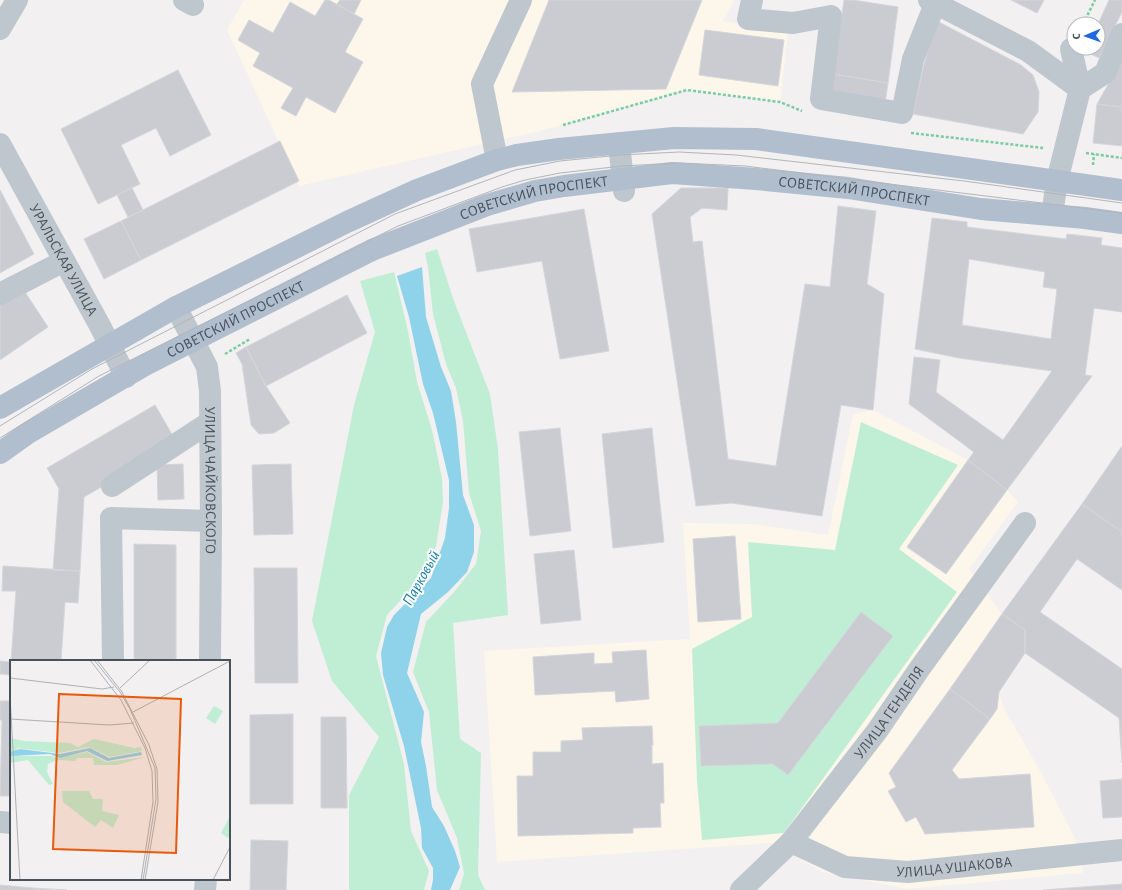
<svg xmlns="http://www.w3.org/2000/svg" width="1122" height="890" viewBox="0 0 1122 890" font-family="'Alegreya Sans',sans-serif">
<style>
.commercial{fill:#fcf7ea}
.green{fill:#c0eed4}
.water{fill:#8ed3ea}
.building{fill:#caccd2;stroke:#d4d6db;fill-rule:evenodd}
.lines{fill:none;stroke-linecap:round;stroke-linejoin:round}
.path{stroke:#78cba6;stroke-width:2.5;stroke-dasharray:3 2;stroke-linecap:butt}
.minor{stroke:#bec6ce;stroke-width:22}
.major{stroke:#b0bece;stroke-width:22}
.tram{stroke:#b2b5ba;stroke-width:1}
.labels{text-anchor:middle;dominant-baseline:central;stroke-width:4;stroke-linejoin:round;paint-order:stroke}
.street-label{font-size:15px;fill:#48525d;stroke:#fff}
.water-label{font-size:16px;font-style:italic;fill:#107ba0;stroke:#fff}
.inset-road{fill:none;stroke:#aeb1b5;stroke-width:1}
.view{fill:#e8590c;fill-opacity:0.15;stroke:#e8590c;stroke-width:2}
.inset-edge{fill:none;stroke:#48525d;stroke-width:2}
</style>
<rect width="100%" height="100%" fill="#f2f0f0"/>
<path class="commercial" d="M 244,0 L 734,0 L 723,21 L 788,32 L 780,102 L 686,90 L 540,131 L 299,186 L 227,30 Z
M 873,410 L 968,460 L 1007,490 L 1018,502 L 969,569 L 1002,614 L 1025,630 L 1025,653 L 999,693 L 1003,707 L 1039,769 L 1079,846 L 1083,873 L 907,889 L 823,872 L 770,843 L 497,862 L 484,651 L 690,639 L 683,523 L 753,524 L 828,535 L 853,414 Z"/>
<path class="green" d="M 437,249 L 454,301 L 490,394 L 498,449 L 508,615 L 453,623 L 460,739 L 481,753 L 478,875 L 485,890 L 459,890 L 464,874 L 457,838 L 437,790 L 429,712 L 413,672 L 426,622 L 454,592 L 476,564 L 481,531 L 469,493 L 463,421 L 456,388 L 446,364 L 433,314 L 428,267 L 425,253 Z
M 394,272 L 408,331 L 417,382 L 432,430 L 442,478 L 443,502 L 436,546 L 425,574 L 387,615 L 376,656 L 404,764 L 411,831 L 429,871 L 424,890 L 349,890 L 349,795 L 379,737 L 332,681 L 312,621 L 354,405 L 375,332 L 360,281 Z
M 861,422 L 958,465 L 899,549 L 957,592 L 784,833 L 702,840 L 697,781 L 692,649 L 752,617 L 748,542 L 835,550 Z"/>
<path class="water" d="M 422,267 L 426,317 L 441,367 L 451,391 L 456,422 L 463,495 L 474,525 L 474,552 L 467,572 L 448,592 L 421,614 L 407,673 L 424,712 L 421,742 L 426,766 L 432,807 L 444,826 L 455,851 L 460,867 L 450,890 L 431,890 L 433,880 L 433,868 L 422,848 L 421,828 L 404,746 L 383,675 L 381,653 L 387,627 L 394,615 L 431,578 L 445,538 L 449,508 L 449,480 L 433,413 L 423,384 L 409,317 L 397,276 Z"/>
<path class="building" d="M 325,0 L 329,0 L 363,19 L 345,52 L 363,62 L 335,113 L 306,97 L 296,116 L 281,108 L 293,88 L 253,66 L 260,53 L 238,40 L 249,20 L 273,33 L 290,2 L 315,16 Z
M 340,0 L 361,0 L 354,14 L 337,4 Z
M 549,0 L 702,0 L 666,89 L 512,92 Z
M 844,0 L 853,0 L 898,7 L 888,83 L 833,74 Z
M 1011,0 L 1044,0 L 1037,13 Z
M 1109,0 L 1122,0 L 1122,12 L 1099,58 L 1085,51 L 1086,48 L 1098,48 L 1098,24 Z
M 937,21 L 1021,65 L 1033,75 L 1039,92 L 1038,112 L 1023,134 L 913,114 L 924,64 Z
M 705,30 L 784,40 L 778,86 L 699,75 Z
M 1122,59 L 1122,107 L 1097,104 L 1121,62 Z
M 178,70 L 211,135 L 170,156 L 156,128 L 121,145 L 140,184 L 98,204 L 61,129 Z
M 833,74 L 888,83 L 885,104 L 831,95 Z
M 1097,104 L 1122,107 L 1122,146 L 1093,143 Z
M 280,141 L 299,181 L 141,260 L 121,221 Z
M 132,188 L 143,210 L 128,217 L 117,195 Z
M 681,188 L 728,188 L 727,210 L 702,208 L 690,217 L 693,242 L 702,241 L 728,459 L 776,466 L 805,284 L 830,287 L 838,206 L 876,211 L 867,284 L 884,294 L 873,410 L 841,405 L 822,516 L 731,503 L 696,506 L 652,214 Z
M 0,190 L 34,254 L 0,273 Z
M 584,209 L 609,351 L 560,359 L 542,261 L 477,272 L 469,229 Z
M 932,218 L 967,222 L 967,227 L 1066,239 L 1067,234 L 1102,238 L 1101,245 L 1122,248 L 1122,312 L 1094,308 L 1085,375 L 1092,376 L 1007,490 L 968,460 L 974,452 L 909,404 L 914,357 L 940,360 L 936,392 L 1003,440 L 1052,371 L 959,358 L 915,349 ZM 969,259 L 1045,272 L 1043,287 L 1057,289 L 1051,339 L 962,325 Z
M 121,221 L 141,260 L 104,279 L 84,239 Z
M 23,289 L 48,327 L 0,360 L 0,304 Z
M 347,295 L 367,333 L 266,386 L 246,347 Z
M 246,347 L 266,386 L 290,423 L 274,433 L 259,434 L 251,425 L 242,364 L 236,353 Z
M 155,405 L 177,443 L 84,497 L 80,571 L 53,570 L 59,489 L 47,468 Z
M 560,428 L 571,531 L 530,536 L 519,432 Z
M 652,428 L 664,542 L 613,548 L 602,434 Z
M 1122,446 L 1122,532 L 1082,504 Z
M 968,460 L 1007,490 L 946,574 L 907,547 Z
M 183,464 L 184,499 L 158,500 L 157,465 Z
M 291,464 L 293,534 L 254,535 L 252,465 Z
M 1082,504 L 1122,532 L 1122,590 L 1077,559 L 1040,612 L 1122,669 L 1122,763 L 1119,718 L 1025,653 L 1025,630 L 1002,614 Z
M 735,536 L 741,619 L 698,622 L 693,539 Z
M 134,544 L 176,545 L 176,661 L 134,661 Z
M 574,550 L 581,620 L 541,624 L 534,554 Z
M 3,566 L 80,571 L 78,603 L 65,602 L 61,661 L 11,661 L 11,675 L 0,674 L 0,661 L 11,662 L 16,591 L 2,591 Z
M 254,568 L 297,568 L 298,683 L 255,683 Z
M 861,612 L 893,636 L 788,775 L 773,764 L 701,766 L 699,726 L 778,723 Z
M 1002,614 L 1025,630 L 1025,653 L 999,692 L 997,709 L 990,719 L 950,689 Z
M 646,650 L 649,699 L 616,702 L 615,691 L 535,695 L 533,657 L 594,653 L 594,664 L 613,663 L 612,652 Z
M 950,689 L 990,719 L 952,770 L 959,779 L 1030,774 L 1034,827 L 925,834 L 916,817 L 906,822 L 888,791 L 896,787 L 889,773 Z
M 0,701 L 11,701 L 11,796 L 0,796 L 2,720 L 0,720 Z
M 293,714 L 293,804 L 250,804 L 250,715 Z
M 321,717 L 346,717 L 347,808 L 321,808 Z
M 652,726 L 653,745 L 652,745 L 652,764 L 663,763 L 664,803 L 660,803 L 661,827 L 633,828 L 633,833 L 518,836 L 517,776 L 533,776 L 533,752 L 561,752 L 561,741 L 583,740 L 582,728 Z
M 1122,779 L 1122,817 L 1103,818 L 1100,781 Z
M 251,840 L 288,841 L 286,890 L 250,890 Z
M 1122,884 L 1122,890 L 1043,890 Z
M 0,885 L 33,888 L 67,890 L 0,890 Z"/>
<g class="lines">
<path class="path" d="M 1083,24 L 1095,0
M 563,125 L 687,90 L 780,102 L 802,111
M 911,133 L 1043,148
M 1086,153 L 1122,158
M 1093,165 L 1094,154
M 225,354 L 250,339"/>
<g class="minor">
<path d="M 184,0 L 193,5"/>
<path d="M 752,0 L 748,19 L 793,23 L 831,16 L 821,99 L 902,113 L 913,59 L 935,4"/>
<path d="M 929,0 L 1028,51 L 1080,89 L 1105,73 L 1122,34"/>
<path d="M 0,29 L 17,0"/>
<path d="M 619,143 L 624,191"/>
<path id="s1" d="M 0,144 L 99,324 L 126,377"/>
<path d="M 497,160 L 482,84 L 521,0"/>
<path d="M 1052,215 L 1057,181 L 1080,89 L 1071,49"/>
<path d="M 0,294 L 64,261"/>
<path id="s2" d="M 176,307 L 207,367 L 210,391 L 211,521 L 210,661"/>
<path d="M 112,486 L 210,422"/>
<path d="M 113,661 L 111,518 L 211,521"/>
<path d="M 0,822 L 11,823"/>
<path id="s3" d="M 791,842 L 845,867 L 908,872 L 1122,850"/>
<path d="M 205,890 L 206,879"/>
<path id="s4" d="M 741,890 L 791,842 L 877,731 L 920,668 L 1025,523"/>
</g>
<g class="major">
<path d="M 0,408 L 176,307 L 347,222 L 417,190 L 497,160 L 517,155 L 559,149 L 674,138 L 756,139 L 1122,190"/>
<path id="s5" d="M 0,453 L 28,433 L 145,365 L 372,250 L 487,205 L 535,191 L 564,186 L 672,173 L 756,179 L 848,188 L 981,209 L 1085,218 L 1122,223"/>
</g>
<path class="tram" d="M 0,426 L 92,369 L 395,214 L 515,170 L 560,161 L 620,155 L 679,152 L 736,155 L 964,181 L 1122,203
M 0,438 L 99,376 L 398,226 L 502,187 L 525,180 L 560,173 L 622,166 L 680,163 L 745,166 L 1122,213"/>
</g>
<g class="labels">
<g class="street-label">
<text stroke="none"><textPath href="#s5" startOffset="919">СОВЕТСКИЙ ПРОСПЕКТ</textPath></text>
<text stroke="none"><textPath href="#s5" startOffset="595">СОВЕТСКИЙ ПРОСПЕКТ</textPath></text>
<text stroke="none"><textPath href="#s1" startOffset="132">УРАЛЬСКАЯ УЛИЦА</textPath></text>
<text stroke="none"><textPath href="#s5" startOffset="271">СОВЕТСКИЙ ПРОСПЕКТ</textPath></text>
<text stroke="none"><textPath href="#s2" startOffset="181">УЛИЦА ЧАЙКОВСКОГО</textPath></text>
<text stroke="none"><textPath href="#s4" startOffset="232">УЛИЦА ГЕНДЕЛЯ</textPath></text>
<text stroke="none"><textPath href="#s3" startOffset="169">УЛИЦА УШАКОВА</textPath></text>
</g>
<g class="water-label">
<text transform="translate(421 578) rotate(-61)">Парковый</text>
</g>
</g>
<g transform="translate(10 660)">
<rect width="220" height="220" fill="#f2f0f0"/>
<path d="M 204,46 L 213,51 L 205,64 L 196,58 ZM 0,78 L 14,81 L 60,83 L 68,87 L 84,79 L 124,88 L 131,87 L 132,91 L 100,97 L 79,87 L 49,93 L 7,88 L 8,96 L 41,96 L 49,98 L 77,92 L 96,102 L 135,97 L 107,105 L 84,105 L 83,98 L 67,98 L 65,101 L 48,100 L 38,104 L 37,112 L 43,124 L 39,125 L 18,100 L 0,103 ZM 52,131 L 79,131 L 83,139 L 93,139 L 92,151 L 109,155 L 103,168 L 91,160 L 85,167 L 53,142 ZM 220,156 L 220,174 L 218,178 L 211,173 Z" fill="#c0eed4"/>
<path d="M 80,88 L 99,98 L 131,92 L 132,95 L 97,101 L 77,91 L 50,98 L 40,94 L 0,96 L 0,92 L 10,89 L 50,94 Z" fill="#8ed3ea"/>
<path class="inset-road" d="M 80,0 L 111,40 L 135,88 L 142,111 L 143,142 L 131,220M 84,0 L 110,32 L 120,49 L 145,108 L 146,139 L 133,220M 87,0 L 112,32 L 139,85 L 147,109 L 148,142 L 135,220M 0,18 L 92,29 L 104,27M 110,28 L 140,0M 0,35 L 10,220M 121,53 L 220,1M 0,59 L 99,65 L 124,63M 203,220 L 220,187"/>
<path class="view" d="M 49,34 L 171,39 L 166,193 L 43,189 Z"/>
<rect width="220" height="220" class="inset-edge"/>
</g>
<g transform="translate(1086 36) rotate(268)"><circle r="19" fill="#ffffff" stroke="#b6babe"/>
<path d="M0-3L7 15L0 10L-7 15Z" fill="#1e69de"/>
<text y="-6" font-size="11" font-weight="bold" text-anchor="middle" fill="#48525d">С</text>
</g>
</svg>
